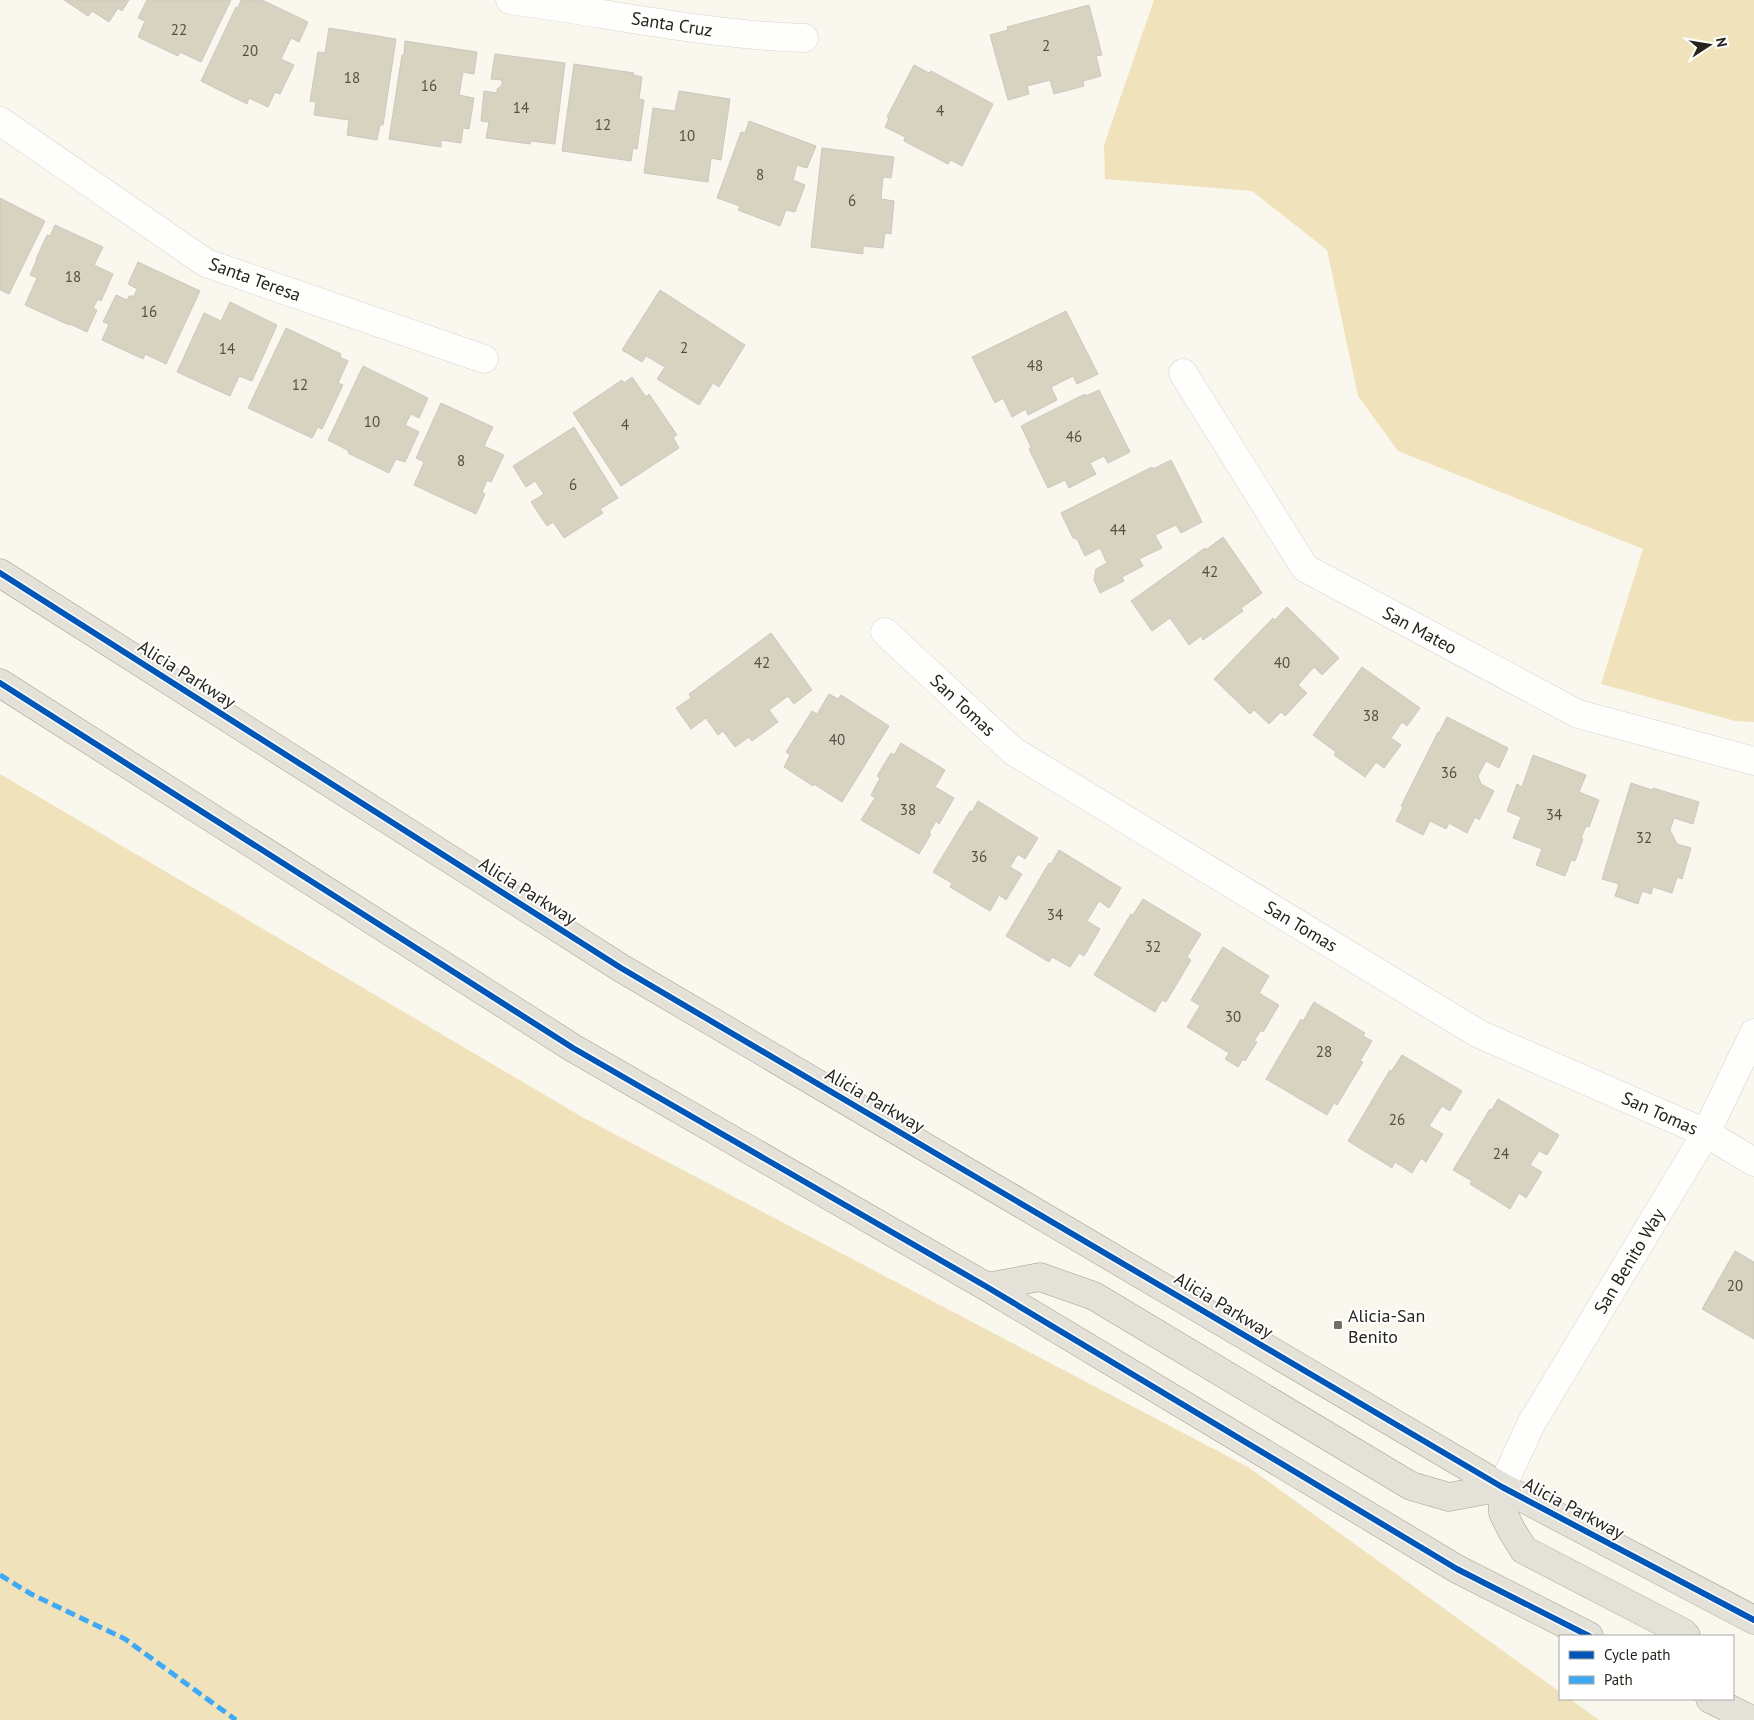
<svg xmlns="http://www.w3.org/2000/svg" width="1754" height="1720" viewBox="0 0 1754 1720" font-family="'PT Sans',sans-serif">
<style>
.green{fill:#f0e3bc}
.building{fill:#d8d2c0;stroke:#cbc8c1}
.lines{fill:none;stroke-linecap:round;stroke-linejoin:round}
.minor-casing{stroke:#d6d3cb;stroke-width:29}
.major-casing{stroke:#a59f8c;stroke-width:29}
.minor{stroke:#fefefd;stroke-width:28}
.major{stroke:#e4e2d8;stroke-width:28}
.quiet{stroke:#3fa9f5;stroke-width:5;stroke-dasharray:10 5;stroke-linecap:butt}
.cycleway-casing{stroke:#fff;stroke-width:9}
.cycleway{stroke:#0057b8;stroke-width:6}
.poi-dot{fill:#706e65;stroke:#fff;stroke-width:2}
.labels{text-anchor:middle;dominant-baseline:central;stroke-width:4;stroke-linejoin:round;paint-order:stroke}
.number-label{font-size:15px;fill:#525044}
.street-label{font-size:18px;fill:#26241b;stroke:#fff}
.poi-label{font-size:18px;fill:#26241b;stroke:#fff;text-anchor:start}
</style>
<rect width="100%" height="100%" fill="#faf7ef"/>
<path class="green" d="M 1154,0 L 1754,0 L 1754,722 L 1735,721 L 1601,684 L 1643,549 L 1398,451 L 1358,396 L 1327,250 L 1252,191 L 1105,179 L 1104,145 Z
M 0,774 L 584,1118 L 1248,1467 L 1560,1692 L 1560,1699 L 1570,1699 L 1599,1720 L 0,1720 Z"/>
<path class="building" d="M 64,0 L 129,0 L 122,11 L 118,8 L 109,22 L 92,11 L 88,16 Z
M 147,0 L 231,0 L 201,62 L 180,52 L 178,56 L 138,37 L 145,21 L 138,18 Z
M 241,0 L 262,0 L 308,22 L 299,42 L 291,38 L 281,59 L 294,65 L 280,94 L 275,92 L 268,107 L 249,98 L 247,104 L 201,81 L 236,7 L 238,8 Z
M 1089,5 L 1102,55 L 1096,56 L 1101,76 L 1083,81 L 1084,86 L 1054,94 L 1050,80 L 1027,86 L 1029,94 L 1008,100 L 990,35 L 1008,30 L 1007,27 Z
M 329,28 L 396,39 L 383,125 L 380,125 L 377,140 L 347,135 L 349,120 L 314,115 L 316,102 L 310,101 L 318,52 L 325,53 Z
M 405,41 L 477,52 L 474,74 L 463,72 L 459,95 L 474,98 L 469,129 L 463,128 L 461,143 L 441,140 L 441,147 L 389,139 L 402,55 L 404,55 Z
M 495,54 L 565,63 L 555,144 L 531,141 L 530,144 L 486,138 L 489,122 L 481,121 L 484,91 L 497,93 L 497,89 L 502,85 L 502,80 L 491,79 Z
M 574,64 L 634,73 L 633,75 L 642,77 L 639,99 L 644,100 L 637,149 L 633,148 L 631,161 L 562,151 Z
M 914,65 L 929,73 L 931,71 L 993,104 L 962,166 L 951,160 L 948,164 L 904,141 L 905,137 L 885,127 L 889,118 L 887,117 Z
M 679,91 L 730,99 L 721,160 L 711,158 L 708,182 L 644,173 L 653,108 L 675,111 Z
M 749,121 L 816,146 L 807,168 L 797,165 L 793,180 L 805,185 L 795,212 L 786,210 L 780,226 L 738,210 L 740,206 L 717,198 L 741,132 L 745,133 Z
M 822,148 L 894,157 L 891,178 L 883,177 L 881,199 L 894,201 L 891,234 L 885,233 L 883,248 L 863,246 L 863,254 L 811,247 Z
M 0,198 L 45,221 L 9,294 L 0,290 Z
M 55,225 L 103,247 L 94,265 L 113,274 L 101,301 L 98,299 L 93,308 L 97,310 L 87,332 L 70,324 L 69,325 L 25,305 L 37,278 L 30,275 L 37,259 L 36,259 L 47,235 L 50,236 Z
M 138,262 L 200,291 L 166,364 L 145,354 L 143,359 L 102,340 L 109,324 L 103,322 L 116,295 L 127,300 L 129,296 L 134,296 L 137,289 L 128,284 Z
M 660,290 L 745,345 L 719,387 L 713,383 L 699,405 L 657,379 L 665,367 L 646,356 L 642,362 L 622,350 Z
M 230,302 L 277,325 L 252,381 L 239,376 L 230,396 L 177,372 L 204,313 L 221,321 Z
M 1066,311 L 1098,374 L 1077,384 L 1073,376 L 1051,387 L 1057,400 L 1028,415 L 1026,409 L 1012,417 L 1003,398 L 995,403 L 972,357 Z
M 286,328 L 341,354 L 340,357 L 348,361 L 338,383 L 343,385 L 322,429 L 318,427 L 312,438 L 248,408 Z
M 363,366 L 428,398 L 419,418 L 411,414 L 405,425 L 419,432 L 405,462 L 396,459 L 389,473 L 348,453 L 349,451 L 328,440 Z
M 632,377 L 646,397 L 649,394 L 677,435 L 673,437 L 679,448 L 621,486 L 573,413 L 622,380 L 624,383 Z
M 1099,390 L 1130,452 L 1108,463 L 1104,456 L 1090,463 L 1096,474 L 1069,488 L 1065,480 L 1048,488 L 1029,449 L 1031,447 L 1021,426 L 1085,394 L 1086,396 Z
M 441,403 L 493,427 L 484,446 L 504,455 L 491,482 L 487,480 L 482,492 L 485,494 L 476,514 L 414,485 L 424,462 L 416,458 Z
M 574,427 L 618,498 L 600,509 L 603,513 L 564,538 L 553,522 L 547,526 L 531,502 L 544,494 L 535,481 L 526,487 L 513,466 Z
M 1171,460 L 1202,522 L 1181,533 L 1176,525 L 1155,535 L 1162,548 L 1139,559 L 1143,566 L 1122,577 L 1124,581 L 1100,593 L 1094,580 L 1096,569 L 1107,563 L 1100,548 L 1085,556 L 1077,539 L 1073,538 L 1061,513 L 1152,467 L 1153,469 Z
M 1223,537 L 1262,593 L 1241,608 L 1243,611 L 1203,640 L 1201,636 L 1189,645 L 1170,618 L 1152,631 L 1131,601 L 1205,548 L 1206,550 Z
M 1287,607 L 1339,658 L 1322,675 L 1314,667 L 1298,685 L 1307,693 L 1285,716 L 1281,712 L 1269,724 L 1254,710 L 1250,714 L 1214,679 L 1273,618 L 1275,620 Z
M 771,633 L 812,690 L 794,704 L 788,696 L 769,710 L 778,722 L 752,741 L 749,737 L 735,747 L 723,731 L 718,735 L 706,718 L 691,729 L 676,708 L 691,698 L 689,694 Z
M 1362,667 L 1420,708 L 1407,726 L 1402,722 L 1391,738 L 1401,745 L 1384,768 L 1376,762 L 1365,777 L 1334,755 L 1336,752 L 1313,735 Z
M 829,694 L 838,699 L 841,695 L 889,726 L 842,802 L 814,784 L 813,786 L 784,767 L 790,755 L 786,752 L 812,711 L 817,714 Z
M 1447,717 L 1508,748 L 1499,768 L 1486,761 L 1478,776 L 1481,784 L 1494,791 L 1479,820 L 1475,817 L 1467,833 L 1449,823 L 1446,829 L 1430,821 L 1423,835 L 1396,821 L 1403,807 L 1401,806 L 1438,732 L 1439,733 Z
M 901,743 L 945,770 L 935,787 L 954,798 L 939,824 L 936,821 L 929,833 L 931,834 L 919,854 L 861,820 L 875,798 L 871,795 L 880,778 L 877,776 L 891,753 L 894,755 Z
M 1533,755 L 1586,775 L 1579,792 L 1599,800 L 1589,827 L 1586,826 L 1581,838 L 1583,839 L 1575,861 L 1571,860 L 1565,876 L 1536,865 L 1542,849 L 1513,838 L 1521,817 L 1507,811 L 1517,784 L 1522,787 Z
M 1631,783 L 1652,790 L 1653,788 L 1699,802 L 1693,824 L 1674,818 L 1670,830 L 1677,844 L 1691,848 L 1682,879 L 1677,877 L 1672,893 L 1653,887 L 1651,894 L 1642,891 L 1638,904 L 1615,896 L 1619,884 L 1602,879 Z
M 978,801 L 1038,838 L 1025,859 L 1018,854 L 1010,867 L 1022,874 L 1006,900 L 999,895 L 990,911 L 950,887 L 952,883 L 933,872 L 970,811 L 972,812 Z
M 1059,850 L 1121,888 L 1109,908 L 1099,901 L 1087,921 L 1100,929 L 1084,956 L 1079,953 L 1070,967 L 1052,957 L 1049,962 L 1006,936 L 1049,863 L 1051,864 Z
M 1143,899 L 1201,934 L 1187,957 L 1191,960 L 1166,1002 L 1162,1000 L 1155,1012 L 1094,975 L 1131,914 L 1133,915 Z
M 1223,947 L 1269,976 L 1259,993 L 1279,1005 L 1263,1032 L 1261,1030 L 1254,1041 L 1257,1042 L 1245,1061 L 1243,1059 L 1238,1067 L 1225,1059 L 1229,1053 L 1187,1027 L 1200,1006 L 1191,1000 Z
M 1314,1002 L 1365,1033 L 1363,1036 L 1372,1041 L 1360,1061 L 1363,1062 L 1337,1105 L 1334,1103 L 1327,1115 L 1266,1079 L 1301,1019 L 1303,1021 Z
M 1402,1055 L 1462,1091 L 1450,1111 L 1442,1106 L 1429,1126 L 1443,1134 L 1426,1162 L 1421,1158 L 1412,1173 L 1395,1162 L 1392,1168 L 1348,1141 L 1390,1070 L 1391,1072 Z
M 1498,1099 L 1559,1135 L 1547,1155 L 1539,1151 L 1530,1165 L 1542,1172 L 1526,1198 L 1519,1193 L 1510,1209 L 1470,1184 L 1472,1181 L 1453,1170 L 1490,1109 L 1491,1111 Z
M 1735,1251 L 1754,1262 L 1754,1339 L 1702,1309 Z"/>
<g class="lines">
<g class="minor-casing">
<path id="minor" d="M 510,0 C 608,13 705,35 804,38
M 0,121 L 206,263 L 484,359
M 1183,373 L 1305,568 L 1578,714 L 1754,761
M 885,632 L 1013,751 L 1479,1034 L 1706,1133 L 1754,1162
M 1502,1487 L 1531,1424 L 1706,1133 L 1754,1033"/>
</g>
<g class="major-casing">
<path id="major" d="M 0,573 L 621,968 L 1502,1487 L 1754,1620
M 0,683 L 573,1048 L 987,1287 L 1457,1569 L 1589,1636
M 987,1287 L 1040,1277 L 1094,1296 L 1411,1486 L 1449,1497 L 1502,1487 L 1503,1513 L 1512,1531 L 1524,1550 L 1684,1633 L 1686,1636
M 1710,1699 L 1752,1720"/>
</g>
<use href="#minor" class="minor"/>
<use href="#major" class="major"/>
<path class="quiet" d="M 0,1575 L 31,1594 L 125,1639 L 236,1720"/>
<g class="cycleway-casing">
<path id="cycleway" d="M 0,573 L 621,968 L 1502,1487 L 1754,1620
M 0,683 L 573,1048 L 987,1287 L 1457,1569 L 1589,1636"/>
</g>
<use href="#cycleway" class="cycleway"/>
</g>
<rect class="poi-dot" x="1333" y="1320" width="10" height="10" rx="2.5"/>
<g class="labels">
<g class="number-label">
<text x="179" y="29">22</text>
<text x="1046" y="45">2</text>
<text x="250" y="50">20</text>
<text x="352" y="77">18</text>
<text x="429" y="85">16</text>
<text x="521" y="107">14</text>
<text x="940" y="110">4</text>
<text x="603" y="124">12</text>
<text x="687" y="135">10</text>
<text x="760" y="174">8</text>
<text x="852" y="200">6</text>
<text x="73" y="276">18</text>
<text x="149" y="311">16</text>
<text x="684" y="347">2</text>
<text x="227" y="348">14</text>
<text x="1035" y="365">48</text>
<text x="300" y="384">12</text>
<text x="372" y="421">10</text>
<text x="625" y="424">4</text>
<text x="1074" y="436">46</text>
<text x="461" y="460">8</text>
<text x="573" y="484">6</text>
<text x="1118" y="529">44</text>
<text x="1210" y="571">42</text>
<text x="762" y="662">42</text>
<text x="1282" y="662">40</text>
<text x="1371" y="715">38</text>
<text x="837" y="739">40</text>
<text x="1449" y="772">36</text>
<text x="908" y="809">38</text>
<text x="1554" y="814">34</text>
<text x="1644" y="837">32</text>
<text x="979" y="856">36</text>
<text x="1055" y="914">34</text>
<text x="1153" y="946">32</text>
<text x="1233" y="1016">30</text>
<text x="1324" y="1051">28</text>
<text x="1397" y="1119">26</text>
<text x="1501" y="1153">24</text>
<text x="1735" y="1285">20</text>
</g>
<g class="street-label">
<text transform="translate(672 24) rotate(9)">Santa Cruz</text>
<text transform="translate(255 279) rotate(20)">Santa Teresa</text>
<text transform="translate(1420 630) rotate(28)">San Mateo</text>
<text transform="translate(187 674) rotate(32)">Alicia Parkway</text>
<text transform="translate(963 705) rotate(43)">San Tomas</text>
<text transform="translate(528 891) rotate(32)">Alicia Parkway</text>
<text transform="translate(1301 926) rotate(31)">San Tomas</text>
<text transform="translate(875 1100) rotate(30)">Alicia Parkway</text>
<text transform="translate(1660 1113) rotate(24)">San Tomas</text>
<text transform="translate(1629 1261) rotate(-59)">San Benito Way</text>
<text transform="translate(1224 1305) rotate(31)">Alicia Parkway</text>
<text transform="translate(1574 1508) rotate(28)">Alicia Parkway</text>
</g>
<g class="poi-label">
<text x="1348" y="1315">Alicia-San<tspan x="1348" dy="21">Benito</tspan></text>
</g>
</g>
<rect x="1559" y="1635" width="175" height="65" fill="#ffffff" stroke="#a8a7a4"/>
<rect x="1569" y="1651" width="25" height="8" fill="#0057b8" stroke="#a8a7a4"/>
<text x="1604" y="1660" font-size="15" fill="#26241b">Cycle path</text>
<rect x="1569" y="1676" width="25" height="8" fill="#3fa9f5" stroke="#a8a7a4"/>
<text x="1604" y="1685" font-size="15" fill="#26241b">Path</text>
<g transform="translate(1709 45) rotate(78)" stroke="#ffffff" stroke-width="4" paint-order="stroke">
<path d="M0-4L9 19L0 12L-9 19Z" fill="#26241b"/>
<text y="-8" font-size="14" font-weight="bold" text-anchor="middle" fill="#26241b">N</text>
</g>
</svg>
